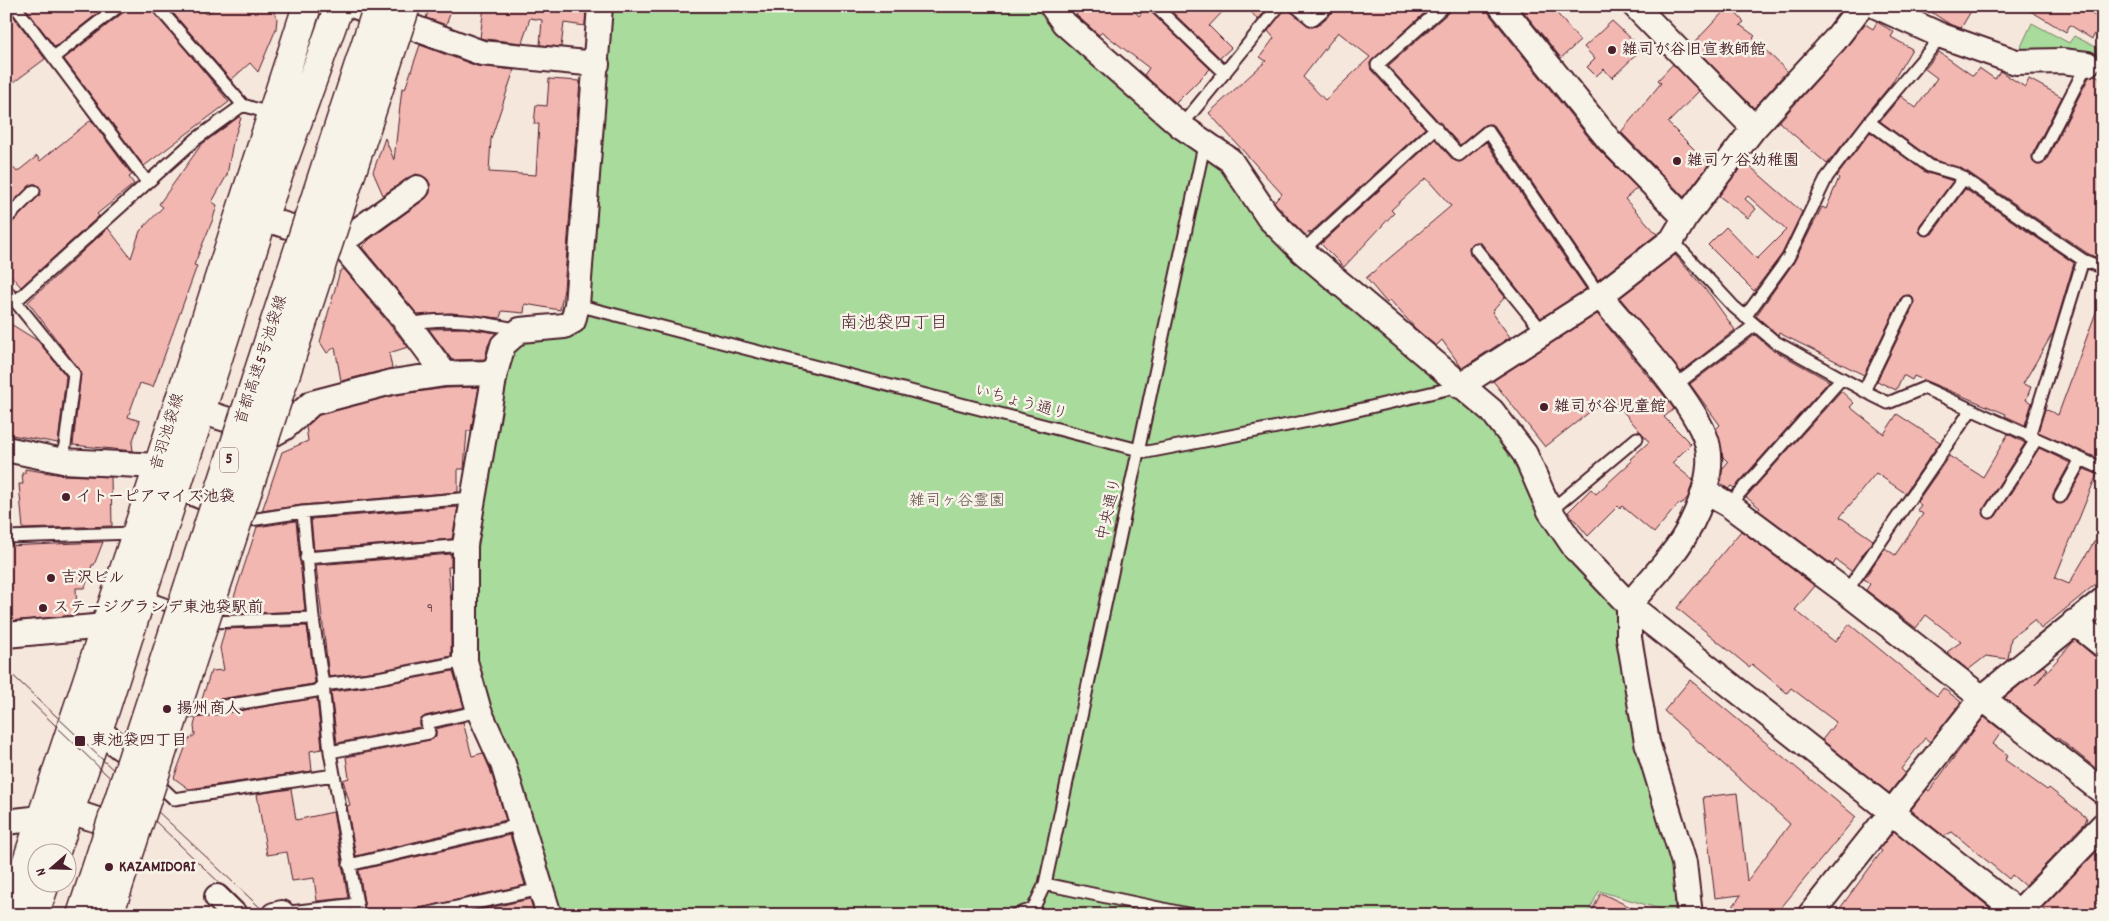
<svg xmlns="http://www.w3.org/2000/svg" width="2109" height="921" viewBox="0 0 2109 921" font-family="Dekko,'Klee One',sans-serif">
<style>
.green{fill:#a9db9d;stroke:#7a7d64}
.building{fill:#f2b7b1;stroke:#4a1f2b;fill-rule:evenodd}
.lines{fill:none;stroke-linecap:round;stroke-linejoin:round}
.lane-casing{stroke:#4a1f2b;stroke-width:15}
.street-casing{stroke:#4a1f2b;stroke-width:28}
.secondary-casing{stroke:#4a1f2b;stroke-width:31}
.lane{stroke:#f7f3e8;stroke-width:11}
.street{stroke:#f7f3e8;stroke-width:24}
.secondary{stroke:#f7f3e8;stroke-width:28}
.tram{stroke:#4a1f2b;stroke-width:1}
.highway-bridge-casing{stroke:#4a1f2b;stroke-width:31;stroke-linecap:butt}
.highway-bridge{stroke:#f7f3e8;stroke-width:28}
.poi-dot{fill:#4a1f2b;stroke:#f7f3e8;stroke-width:2}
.labels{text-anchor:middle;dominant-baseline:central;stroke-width:5;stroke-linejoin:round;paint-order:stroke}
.number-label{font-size:14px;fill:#74454c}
.shield{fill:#f7f3e8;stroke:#7e5f64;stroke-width:1}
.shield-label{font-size:15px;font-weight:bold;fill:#4a1f2b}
.poi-label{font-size:16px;font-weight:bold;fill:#4a1f2b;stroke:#f7f3e8;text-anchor:start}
.street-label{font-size:16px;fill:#4a1f2b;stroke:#f7f3e8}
.park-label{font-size:16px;fill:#624e48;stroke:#f7f3e8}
.neighbourhood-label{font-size:18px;fill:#4a1f2b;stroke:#f7f3e8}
</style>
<rect width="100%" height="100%" fill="#f6e7dd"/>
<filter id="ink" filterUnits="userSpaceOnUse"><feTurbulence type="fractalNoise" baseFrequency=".02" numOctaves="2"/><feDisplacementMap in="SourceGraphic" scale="10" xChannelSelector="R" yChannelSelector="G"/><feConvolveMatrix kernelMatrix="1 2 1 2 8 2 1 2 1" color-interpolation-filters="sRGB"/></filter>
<g filter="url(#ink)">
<path class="green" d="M 607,6 L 1053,6 L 1492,411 L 1626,607 L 1677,866 L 1674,913 L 1599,891 L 1587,915 L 558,915 L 471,659 L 474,584 L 481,501 L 507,353 L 515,343 L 564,335 Z
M 2032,23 L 2069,43 L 2074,36 L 2100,49 L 2103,44 L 2103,63 L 2019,51 Z"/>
<path class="building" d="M 6,6 L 45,59 L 6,88 Z
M 30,6 L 107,6 L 55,47 L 26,9 Z
M 126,6 L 150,6 L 229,102 L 144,166 L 64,59 L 124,12 Z
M 167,6 L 202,6 L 206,14 L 219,6 L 271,6 L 277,18 L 276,29 L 258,72 L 250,63 L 231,80 Z
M 430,6 L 453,6 L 446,25 L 426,18 Z
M 484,6 L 586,6 L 585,26 L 564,23 L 561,47 L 540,45 L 542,20 L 530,18 L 522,43 L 485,39 L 480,38 Z
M 1084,6 L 1130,6 L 1139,16 L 1148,6 L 1150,11 L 1210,69 L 1176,103 L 1144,75 L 1149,68 L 1102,32 L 1099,35 L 1076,15 Z
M 1166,6 L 1228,6 L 1209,26 L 1231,48 L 1220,58 Z
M 1246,6 L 1269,6 L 1258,20 Z
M 1286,6 L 1311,27 L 1317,26 L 1333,12 L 1335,6 L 1432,6 L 1370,63 L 1371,70 L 1425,128 L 1310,233 L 1309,232 L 1305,235 L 1274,202 L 1282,194 L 1209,113 L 1266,61 L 1260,57 L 1274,38 L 1268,31 ZM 1338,32 L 1370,57 L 1325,100 L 1303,77 Z
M 1451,6 L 1488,6 L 1490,15 L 1598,149 L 1637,188 L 1625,199 L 1657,234 L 1598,280 L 1494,126 L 1491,124 L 1484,125 L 1460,145 L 1388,66 L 1449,12 Z
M 1519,6 L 1551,6 L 1580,41 L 1561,58 Z
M 1729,6 L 1744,22 L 1740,25 L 1755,36 L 1753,38 L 1787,71 L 1754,108 L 1692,45 Z
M 1922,6 L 1974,6 L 1961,28 L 1951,25 Z
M 2022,6 L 2081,6 L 2102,21 L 2092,39 L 2070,25 L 2066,32 Z
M 1612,21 L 1636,43 L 1633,45 L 1639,52 L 1612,78 L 1604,69 L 1596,76 L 1587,67 L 1595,59 L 1584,47 Z
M 1877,22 L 1894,32 L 1891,37 L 1912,49 L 1891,84 L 1827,164 L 1779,122 L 1845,49 L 1865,24 L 1873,29 Z
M 420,45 L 477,66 L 514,70 L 491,139 L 489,172 L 536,175 L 539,124 L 534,124 L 536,105 L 547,106 L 549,79 L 580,81 L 564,289 L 560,310 L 525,304 L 524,313 L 502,311 L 500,318 L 451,313 L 418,315 L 362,247 L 370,239 L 425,199 L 430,193 L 428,180 L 423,176 L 416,174 L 383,195 L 373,172 L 385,138 L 394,160 L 402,88 L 405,89 Z
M 1939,52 L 1973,76 L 1979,68 L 1995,79 L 2000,71 L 2025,87 L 2029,79 L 2062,97 L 2032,155 L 2033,162 L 2039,165 L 2046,161 L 2089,77 L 2095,75 L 2103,79 L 2103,244 L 2095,257 L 2087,253 L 1968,172 L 1932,159 L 1880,121 L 1901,96 L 1916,108 L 1937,78 L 1925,69 Z
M 1673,64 L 1699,91 L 1668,123 L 1709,164 L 1684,197 L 1621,132 L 1661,83 L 1658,80 Z
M 240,116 L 241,118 L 233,142 L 227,175 L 212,202 L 217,205 L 213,219 L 194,265 L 197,266 L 153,387 L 140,383 L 128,417 L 140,421 L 132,443 L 133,451 L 73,445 L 81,372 L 28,302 L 108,228 L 131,258 L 140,231 L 163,207 L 159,204 L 201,145 Z
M 91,120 L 132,175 L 129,177 L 134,184 L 97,214 L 99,216 L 21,287 L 6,270 L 6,226 L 11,224 L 39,196 L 41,190 L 36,184 L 32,184 L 6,208 L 6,159 L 17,172 L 37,156 L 40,161 Z
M 1870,132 L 1925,172 L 1953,181 L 1920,225 L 1919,232 L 1922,235 L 1932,234 L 1965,189 L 2074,263 L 2054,331 L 2023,384 L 2031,387 L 2026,400 L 2032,403 L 2025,425 L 2005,416 L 2006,414 L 1914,376 L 1912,380 L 1903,375 L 1896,390 L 1877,381 L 1914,305 L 1913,298 L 1910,295 L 1903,296 L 1900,299 L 1864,375 L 1779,333 L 1778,335 L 1756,316 L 1794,262 L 1822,207 L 1826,209 L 1839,178 L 1837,176 Z
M 1435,139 L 1453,160 L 1460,162 L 1486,142 L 1586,289 L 1541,318 L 1482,244 L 1478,242 L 1472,243 L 1469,247 L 1470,254 L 1505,297 L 1492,312 L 1510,337 L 1462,368 L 1442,340 L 1436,346 L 1415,328 L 1390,300 L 1387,303 L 1366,278 L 1451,206 L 1426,178 L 1391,210 L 1394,213 L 1344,267 L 1321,244 Z
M 1745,162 L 1802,212 L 1782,254 L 1754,291 L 1708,245 L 1726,227 L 1757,259 L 1786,230 L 1748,196 L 1745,199 L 1756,209 L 1748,218 L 1719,196 Z
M 1675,255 L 1711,296 L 1735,330 L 1681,372 L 1620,298 Z
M 344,269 L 408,347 L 389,353 L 392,368 L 341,381 L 335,347 L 327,353 L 320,342 L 340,271 Z
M 2102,296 L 2103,296 L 2102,460 L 2038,432 L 2045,409 L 2058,415 Z
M 1597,314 L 1667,399 L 1674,409 L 1664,417 L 1691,444 L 1672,463 L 1693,480 L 1688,497 L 1681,505 L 1679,503 L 1654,533 L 1622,506 L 1620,508 L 1618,506 L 1588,536 L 1568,512 L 1591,489 L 1596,494 L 1632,461 L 1630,459 L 1649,442 L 1610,396 L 1545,447 L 1493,381 Z
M 6,321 L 38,341 L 66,376 L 58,443 L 6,434 L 9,401 L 6,401 Z
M 464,328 L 496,333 L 488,345 L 485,359 L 452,360 L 429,329 Z
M 1755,335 L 1770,348 L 1829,381 L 1734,488 L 1731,486 L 1728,489 L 1720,482 L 1723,468 L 1728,462 L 1723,457 L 1716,429 L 1720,425 L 1690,384 Z
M 479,387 L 471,431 L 467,431 L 464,469 L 458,469 L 458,492 L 302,505 L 262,511 L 282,452 L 308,441 L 306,427 L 319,415 L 395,395 L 446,388 Z
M 1841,391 L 1854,403 L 1850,407 L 1884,434 L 1897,414 L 1940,442 L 1905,493 L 1876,473 L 1840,517 L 1873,540 L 1851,571 L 1836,560 L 1833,565 L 1758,510 L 1760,508 L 1746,497 Z
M 2008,434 L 2025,443 L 1984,508 L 1984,516 L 1990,519 L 1996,516 L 2039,448 L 2070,463 L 2053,494 L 2053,500 L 2057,504 L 2066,501 L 2084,469 L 2097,474 L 2055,578 L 2069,584 L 2103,527 L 2103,578 L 2041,629 L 2034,620 L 2011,638 L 2008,659 L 1986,656 L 1968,670 L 1947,652 L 1961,642 L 1926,615 L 1916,628 L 1866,590 L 1870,584 L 1864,579 L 1885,548 L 1895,555 L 1923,514 L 1917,510 L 1921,505 L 1917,502 L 1949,456 L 1983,477 Z
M 25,469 L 62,475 L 111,477 L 112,526 L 23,529 L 19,484 L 23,484 L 22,473 L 25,473 Z
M 458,507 L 452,539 L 314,550 L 311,519 Z
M 296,521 L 305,611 L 233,614 L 233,600 L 257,527 Z
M 1741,531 L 1815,586 L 1795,610 L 1835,642 L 1849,624 L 1937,696 L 1943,688 L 1961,702 L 1930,742 L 1925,738 L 1901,769 L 1905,773 L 1889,793 L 1822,740 L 1836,722 L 1791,688 L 1787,693 L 1752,664 L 1749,667 L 1677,608 Z
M 103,542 L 94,565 L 92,565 L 85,588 L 76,588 L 77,615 L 10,621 L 6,546 Z
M 451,554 L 451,567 L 448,567 L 451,603 L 451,656 L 377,671 L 329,677 L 316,565 Z
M 307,626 L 315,682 L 313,684 L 201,702 L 211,671 L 224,670 L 220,648 L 225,629 Z
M 2075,640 L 2094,656 L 2103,658 L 2103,716 L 2096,724 L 2103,730 L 2103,774 L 2057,737 L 2056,738 L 2004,698 L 2043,666 L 2047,669 L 2035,685 Z
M 453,671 L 464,707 L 425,716 L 420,720 L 420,727 L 337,743 L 331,692 L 379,685 Z
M 1690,680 L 1856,817 L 1775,915 L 1727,915 L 1741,895 L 1715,898 L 1703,797 L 1737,793 L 1747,881 L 1790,824 L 1664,711 Z
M 317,698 L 322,749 L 310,751 L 312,771 L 189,789 L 174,778 L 188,740 L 195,735 L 194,726 L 196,718 Z
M 1984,717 L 2002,731 L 1993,744 L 2008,755 L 2005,760 L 2047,790 L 2049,788 L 2087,818 L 2085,823 L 2025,886 L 2012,875 L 2009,879 L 1952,832 L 1944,836 L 1911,810 L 1927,789 L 1929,791 Z
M 463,722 L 472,756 L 483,753 L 490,769 L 506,820 L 356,856 L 347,806 L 350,805 L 343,780 L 349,778 L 346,757 L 430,740 L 436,736 L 436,729 Z
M 291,789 L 296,820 L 333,812 L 348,898 L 317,901 L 314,878 L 292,881 L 287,852 L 267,855 L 257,794 Z
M 1894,831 L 1999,915 L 1835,915 L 1882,851 L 1879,849 Z
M 510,835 L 525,885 L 397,913 L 396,910 L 366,915 L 359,870 Z
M 2103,845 L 2103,915 L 2051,915 L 2042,908 Z
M 1601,893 L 1647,915 L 1590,915 Z
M 530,899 L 535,915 L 457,915 Z"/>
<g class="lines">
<g class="lane-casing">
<path id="lane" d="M 15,6 L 147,182
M 157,6 L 243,105
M 1155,6 L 1225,73
M 1295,6 L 1312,20 L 1328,6
M 1444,6 L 1377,65 L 1459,155 L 1488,131 L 1600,296
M 54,57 L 119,6
M 1869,122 L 1929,166 L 1957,174 L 2083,260 L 2103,268
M 1181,126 L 1279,6
M 2039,158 L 2087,64 L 2103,63
M 6,219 L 34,191
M 1926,229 L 1964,178
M 1672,240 L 1734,307 L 1774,341 L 1872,395 L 1888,403 L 1924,388 L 2103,469
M 1476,249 L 1543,332
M 1302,251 L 1436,128
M 6,290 L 74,374 L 63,461
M 16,301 L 196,139 L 243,105 L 271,114
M 577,305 L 1147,452 L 1324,418 L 1460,386
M 1745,317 L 1788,258 L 1827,177 L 1869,122 L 1942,36
M 408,324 C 447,316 482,322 520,330
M 1673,387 L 1755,325
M 1864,391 L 1907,302
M 2029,437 L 2083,260
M 174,492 L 214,509
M 2060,497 L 2081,459
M 1729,505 L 1841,379
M 1550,511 L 1637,438
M 303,512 L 313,618 L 323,685 L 330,752 L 359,915
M 1990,512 L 2036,440
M 238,518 L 244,521 L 303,512 L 472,498
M 6,537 L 135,533
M 306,558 L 465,545
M 1846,592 L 1971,410
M 142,596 L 181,610
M 205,619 L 213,622 L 313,618
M 181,713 L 316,691 L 323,685 L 378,678 L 465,661
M 330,752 L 429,733 L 427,723 L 479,711
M 155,781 L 174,799 L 334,775
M 349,865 L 523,824
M 1045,884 L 1205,141
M 282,913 L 357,904
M 420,915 L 541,889
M 1015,915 L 1033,909 L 1045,884 L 1192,915"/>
</g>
<g class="street-casing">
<path id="street" d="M 355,6 L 482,53 L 597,64
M 1052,6 L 1064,23 L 1181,126 L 1230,160 L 1269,218 L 1302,251 L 1492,411 L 1525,454 L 1550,511 L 1575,548 L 1629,605 L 2018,912
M 1501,6 L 1609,140 L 1685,218
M 1635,6 L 1754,128
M 1876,6 L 1942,36 L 2016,62 L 2062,61 L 2087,64
M 263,218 L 340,243 L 408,324 L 445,374
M 340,243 L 417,188
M 1600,296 C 1627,329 1701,408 1708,447 C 1713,471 1702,502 1691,524 C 1677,554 1650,579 1629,605 L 1629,638 L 1647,742 L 1684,863 L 1690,915
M 1460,386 L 1600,296 L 1672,240 L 1685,218 L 1754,128 L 1835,40 L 1861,6
M 200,411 L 273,434 L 284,428 L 312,403 L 392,382 L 445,374 L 495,373
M 6,449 L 63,461 L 158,466
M 1704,491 L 1729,505 L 1846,592 L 2103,792
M 2074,622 L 2103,645
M 6,635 L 105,626
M 98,730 L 121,748 L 154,752
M 70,811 L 127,830
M 6,822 L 41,818
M 217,897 L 235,915
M 274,915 L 282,913
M 549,915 L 503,764 L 479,711 L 465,661 L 465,545 L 495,373 L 503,345 L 520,330 L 564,326 L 573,321 L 577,305 L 600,6
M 1810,915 L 1982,698 L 2103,600
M 2016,915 L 2103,825"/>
</g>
<g class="secondary-casing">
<path id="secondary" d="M 55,854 L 105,710 L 263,218 L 339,6
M 9,915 L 144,510 L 307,6
M 34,915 L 45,884"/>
</g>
<use href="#lane" class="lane"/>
<use href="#street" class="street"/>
<use href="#secondary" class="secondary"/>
<path class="tram" d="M 6,669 L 268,915
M 31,702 L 253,915"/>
<g class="highway-bridge-casing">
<path id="highway-bridge" d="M 81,915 L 378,6
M 109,915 L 406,6"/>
</g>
<use href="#highway-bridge" class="highway-bridge"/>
</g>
</g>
<g class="poi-dot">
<circle cx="1612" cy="50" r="5"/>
<circle cx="1677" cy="161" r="5"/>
<circle cx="1544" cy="407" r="5"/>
<circle cx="66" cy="497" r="5"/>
<circle cx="51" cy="578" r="5"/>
<circle cx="43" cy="608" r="5"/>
<circle cx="167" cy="709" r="5"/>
<rect x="74" y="735" width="12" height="12" rx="2.5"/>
<circle cx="109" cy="867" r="5"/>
</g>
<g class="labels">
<g class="number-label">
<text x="430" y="609">9</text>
</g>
<rect class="shield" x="220" y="447.5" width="18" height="25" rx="4"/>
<g class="shield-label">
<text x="229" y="460">5</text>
</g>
<g class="poi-label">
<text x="1622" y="50">雑司が谷旧宣教師館</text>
<text x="1687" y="161">雑司ケ谷幼稚園</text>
<text x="1554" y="407">雑司が谷児童館</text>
<text x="76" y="497">イトーピアマイズ池袋</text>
<text x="61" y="578">吉沢ビル</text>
<text x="53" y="608">ステージグランデ東池袋駅前</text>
<text x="177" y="709">揚州商人</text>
<text x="91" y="741">東池袋四丁目</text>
<text x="119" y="867">KAZAMIDORI</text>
</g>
<g class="street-label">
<text transform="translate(262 360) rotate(-72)">首都高速5号池袋線</text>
<text transform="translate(1021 403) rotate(15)">いちょう通り</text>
<text transform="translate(168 432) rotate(-73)">音羽池袋線</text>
<text transform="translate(1110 509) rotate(-77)">中央通り</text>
</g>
<g class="park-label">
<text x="957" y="501">雑司ヶ谷霊園</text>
</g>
<g class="neighbourhood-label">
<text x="894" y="324">南池袋四丁目</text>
</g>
</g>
<rect width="2109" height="921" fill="none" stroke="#f7f3e8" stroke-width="25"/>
<rect x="12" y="12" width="2084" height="896" fill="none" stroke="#4a1f2b" stroke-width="2" filter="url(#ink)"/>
<g transform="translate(52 868) rotate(250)"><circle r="24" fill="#f7f3e8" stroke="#b29e9c"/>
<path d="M0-4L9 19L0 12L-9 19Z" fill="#4a1f2b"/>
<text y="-8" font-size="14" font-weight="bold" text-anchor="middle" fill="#4a1f2b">N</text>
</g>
</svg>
